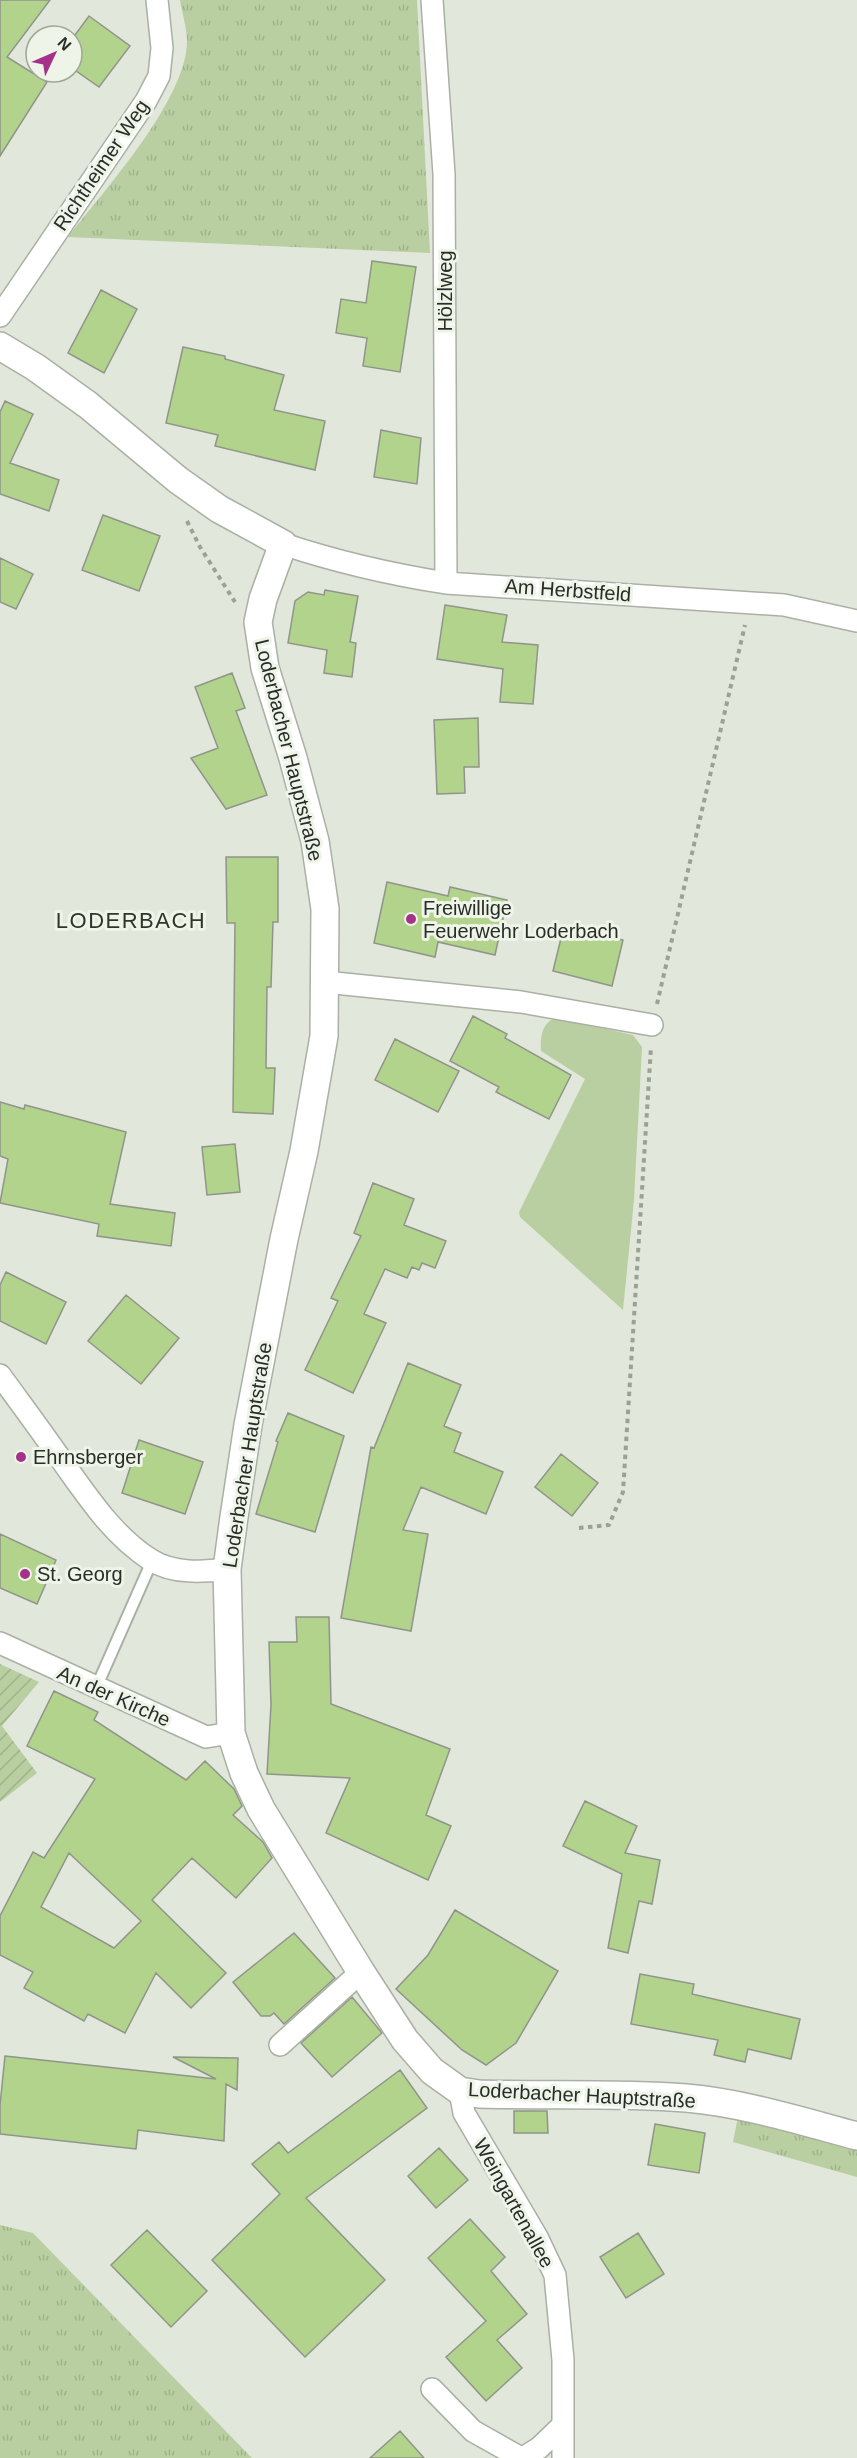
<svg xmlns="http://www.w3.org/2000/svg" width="857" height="2458" viewBox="0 0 857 2458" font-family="Arial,sans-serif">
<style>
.grass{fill:url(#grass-tufts)}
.park{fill:#b9cfa1}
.garden{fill:url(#garden-furrows)}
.building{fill:#b2d38b;stroke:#90958a;stroke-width:1.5;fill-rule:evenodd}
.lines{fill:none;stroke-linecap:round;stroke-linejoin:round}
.service-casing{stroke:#aab0a4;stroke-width:14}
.minor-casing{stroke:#aab0a4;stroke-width:24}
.tertiary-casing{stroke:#aab0a4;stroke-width:30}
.path{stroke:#9ca198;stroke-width:4;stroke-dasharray:4.5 4.5;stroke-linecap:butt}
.service{stroke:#fff;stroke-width:10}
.minor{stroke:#fff;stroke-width:21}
.tertiary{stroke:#fff;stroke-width:27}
.poi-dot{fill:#a5318a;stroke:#eef5e8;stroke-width:2}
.labels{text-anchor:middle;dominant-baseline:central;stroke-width:6;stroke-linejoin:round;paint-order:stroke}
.street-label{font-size:20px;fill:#2a2c28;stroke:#eef5e8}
.poi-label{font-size:20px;fill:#2a2c28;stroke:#eef5e8;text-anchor:start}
.quarter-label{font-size:22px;letter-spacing:1.5px;fill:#31352c;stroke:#eef5e8}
</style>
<defs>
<pattern id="grass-tufts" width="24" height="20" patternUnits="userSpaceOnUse" patternTransform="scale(1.5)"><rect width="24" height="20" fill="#b9cfa1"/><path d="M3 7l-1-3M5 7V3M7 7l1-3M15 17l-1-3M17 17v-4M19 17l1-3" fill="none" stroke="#9fb28b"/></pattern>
<pattern id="garden-furrows" width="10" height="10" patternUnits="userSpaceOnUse" patternTransform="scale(1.5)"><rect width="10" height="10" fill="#b9cfa1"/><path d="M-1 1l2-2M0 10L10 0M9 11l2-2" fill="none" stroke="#9fb28b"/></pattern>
</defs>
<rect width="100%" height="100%" fill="#e1e7db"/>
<path class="grass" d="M 180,0 L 417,0 L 430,253 L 68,237 C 104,191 187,99 187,41 C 187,28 182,13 180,0 Z
M 738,2117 L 857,2148 L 857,2177 L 733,2142 Z
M 0,2225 L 33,2233 L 252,2458 L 0,2458 Z"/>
<path class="park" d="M 556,1018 L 633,1035 L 642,1047 L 634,1200 L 623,1310 L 520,1217 L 519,1212 L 585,1079 L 541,1051 C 540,1038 542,1022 556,1018 Z"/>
<path class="garden" d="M 0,1664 L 39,1682 L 2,1726 L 37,1773 L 0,1802 Z"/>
<path class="building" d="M 0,0 L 50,0 L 7,57 L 47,82 L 0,156 Z
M 89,16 L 130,46 L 99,87 L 72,68 L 72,39 Z
M 372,261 L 416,267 L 400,372 L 363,366 L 367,338 L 336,333 L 341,299 L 366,303 Z
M 101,290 L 137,309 L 104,373 L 68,353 Z
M 183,347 L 225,356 L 225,359 L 284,375 L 274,410 L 325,421 L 315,470 L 215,446 L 218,435 L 166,423 Z
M 5,401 L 33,414 L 10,463 L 59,480 L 49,511 L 0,494 L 0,412 Z
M 381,430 L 421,438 L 417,484 L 374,477 Z
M 103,515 L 160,536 L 139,591 L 82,570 Z
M 0,558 L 33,574 L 16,609 L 0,602 Z
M 325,590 L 358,596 L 350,642 L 356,643 L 352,677 L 324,673 L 327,650 L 288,643 L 295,601 L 308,592 L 324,595 Z
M 445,605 L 507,615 L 502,642 L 538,645 L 533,704 L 500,702 L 503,669 L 437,659 Z
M 232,673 L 245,708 L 236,711 L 267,795 L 226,809 L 191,758 L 218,748 L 195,687 Z
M 478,718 L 479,767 L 464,767 L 465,793 L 437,794 L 434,720 Z
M 226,857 L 278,857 L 278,922 L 273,922 L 271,987 L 267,987 L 266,1068 L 275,1068 L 273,1114 L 233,1112 L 235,923 L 227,923 Z
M 387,882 L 448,896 L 450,887 L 507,900 L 495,955 L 438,942 L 435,957 L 374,943 Z
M 564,926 L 623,940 L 612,986 L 553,971 Z
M 473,1016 L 507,1034 L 505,1038 L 571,1075 L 549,1119 L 496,1092 L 499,1087 L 450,1061 Z
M 395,1039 L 459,1071 L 438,1112 L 375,1080 Z
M 0,1102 L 24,1109 L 25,1105 L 126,1132 L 110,1204 L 175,1213 L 171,1246 L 97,1236 L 99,1224 L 0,1203 L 8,1159 L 0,1156 Z
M 235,1144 L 240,1192 L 207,1195 L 202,1147 Z
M 373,1183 L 414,1199 L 404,1225 L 446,1241 L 435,1268 L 422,1263 L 419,1270 L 412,1267 L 407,1278 L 385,1269 L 364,1314 L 386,1323 L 353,1393 L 305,1370 L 338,1301 L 331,1298 L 361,1236 L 354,1233 Z
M 6,1272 L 66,1302 L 46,1344 L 0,1321 L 0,1285 Z
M 126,1295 L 179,1338 L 141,1384 L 88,1341 Z
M 408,1363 L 461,1385 L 444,1426 L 461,1433 L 454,1452 L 503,1472 L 486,1514 L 421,1487 L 403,1530 L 428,1534 L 411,1631 L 341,1618 L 371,1447 L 374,1448 Z
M 288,1413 L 344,1436 L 315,1532 L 256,1514 L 278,1442 L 276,1441 Z
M 139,1440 L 203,1462 L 185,1514 L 122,1493 Z
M 561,1454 L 598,1483 L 572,1516 L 535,1487 Z
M 0,1534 L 56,1560 L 37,1604 L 0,1588 Z
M 296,1617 L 329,1617 L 331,1704 L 450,1749 L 426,1815 L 451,1826 L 428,1880 L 326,1833 L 350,1778 L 267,1774 L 271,1705 L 269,1642 L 297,1642 Z
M 54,1691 L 98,1712 L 94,1720 L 186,1780 L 205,1761 L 234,1789 L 242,1806 L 233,1815 L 263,1842 L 272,1858 L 236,1898 L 192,1858 L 152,1900 L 226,1973 L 191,2008 L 156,1973 L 125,2033 L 88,2014 L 84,2021 L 24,1988 L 33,1972 L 0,1955 L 0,1916 L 33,1852 L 44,1858 L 95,1779 L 27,1746 ZM 69,1853 L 141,1921 L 114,1948 L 41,1907 Z
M 585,1801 L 637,1826 L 625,1853 L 660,1860 L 652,1904 L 639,1901 L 628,1953 L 608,1948 L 622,1874 L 563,1846 Z
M 455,1910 L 558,1971 L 516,2043 L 486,2065 L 462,2050 L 396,1989 L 428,1955 Z
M 294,1933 L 335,1978 L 284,2024 L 274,2013 L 270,2016 L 261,2016 L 233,1982 Z
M 640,1974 L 694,1984 L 692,1994 L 800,2019 L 791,2059 L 748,2049 L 745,2062 L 714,2055 L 718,2040 L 631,2024 Z
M 352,1997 L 382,2033 L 332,2077 L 301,2043 Z
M 5,2056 L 216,2079 L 173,2057 L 238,2058 L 237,2090 L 226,2084 L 224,2141 L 138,2130 L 136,2149 L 0,2134 L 0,2105 Z
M 400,2070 L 427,2108 L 306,2198 L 385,2280 L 305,2357 L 212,2260 L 280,2194 L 252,2164 L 279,2142 L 288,2153 Z
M 514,2111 L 547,2111 L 548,2133 L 514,2133 Z
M 655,2124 L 705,2133 L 699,2173 L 648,2165 Z
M 439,2148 L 468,2180 L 436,2208 L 408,2176 Z
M 470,2219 L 505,2257 L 491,2271 L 527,2314 L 497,2340 L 522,2368 L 486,2401 L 446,2357 L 486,2321 L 428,2258 Z
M 147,2230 L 207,2291 L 171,2327 L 111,2265 Z
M 638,2233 L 664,2274 L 626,2298 L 600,2257 Z
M 400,2431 L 424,2458 L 370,2458 Z"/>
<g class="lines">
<g class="service-casing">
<path id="service" d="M 96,1688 L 152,1561"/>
</g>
<g class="minor-casing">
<path id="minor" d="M 432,0 L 444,174 L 446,583
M 0,316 L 146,101 L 159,76 L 162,48 L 157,0
M 283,544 C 337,562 389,574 446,583 L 784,605 L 857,621
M 325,982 L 521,1002 L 652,1025
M 0,1375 C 21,1404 42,1432 62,1461 C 88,1497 113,1536 151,1560 C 173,1574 203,1572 227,1569
M 0,1643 L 206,1737 L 231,1733
M 280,2045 L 361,1972
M 460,2091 L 464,2113 L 537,2237 L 555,2275 L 563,2360 L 563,2458
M 432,2389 L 473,2431 L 521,2458
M 523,2458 L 539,2448 L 563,2425"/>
</g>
<g class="tertiary-casing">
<path id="tertiary" d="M 0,346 L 35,367 L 88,405 L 178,480 L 219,509 L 283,544 L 263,599 L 258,622 L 265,668 L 293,758 L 315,841 L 325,909 L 324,1036 L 304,1151 L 284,1239 L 248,1425 L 234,1517 L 227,1569 L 231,1733 L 244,1773 L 261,1809 L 361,1972 L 405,2040 L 432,2071 L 460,2091 L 479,2094 C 548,2096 617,2093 686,2098 C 744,2103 801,2121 857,2136"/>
</g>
<path class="path" d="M 187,521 L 200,547 L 235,602
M 657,1004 L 745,625
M 579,1528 L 609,1525 L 623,1492 L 651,1047"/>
<use href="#service" class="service"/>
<use href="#minor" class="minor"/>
<use href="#tertiary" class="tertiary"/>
</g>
<g class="poi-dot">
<circle cx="411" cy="919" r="6"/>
<circle cx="21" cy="1457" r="6"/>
<circle cx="25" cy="1574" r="6"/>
</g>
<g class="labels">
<g class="street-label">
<text transform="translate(101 165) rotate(-56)">Richtheimer Weg</text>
<text transform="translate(445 291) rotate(-90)">Hölzlweg</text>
<text transform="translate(568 590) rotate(4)">Am Herbstfeld</text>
<text transform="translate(289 750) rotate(76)">Loderbacher Hauptstraße</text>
<text transform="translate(247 1455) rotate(-81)">Loderbacher Hauptstraße</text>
<text transform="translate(114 1696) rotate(24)">An der Kirche</text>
<text transform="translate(582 2095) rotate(3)">Loderbacher Hauptstraße</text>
<text transform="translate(514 2203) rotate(61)">Weingartenallee</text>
</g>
<g class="poi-label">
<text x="423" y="908">Freiwillige<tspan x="423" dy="23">Feuerwehr Loderbach</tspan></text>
<text x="33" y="1457">Ehrnsberger</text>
<text x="37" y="1574">St. Georg</text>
</g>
<g class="quarter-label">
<text x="131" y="920">LODERBACH</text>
</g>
</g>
<g transform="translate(54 54) rotate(46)"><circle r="28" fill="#eef5e8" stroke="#a0a59b" stroke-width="1.5"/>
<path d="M0-4.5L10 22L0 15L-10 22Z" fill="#a5318a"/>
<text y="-9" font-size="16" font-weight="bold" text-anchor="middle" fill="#2a2c28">N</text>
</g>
</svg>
